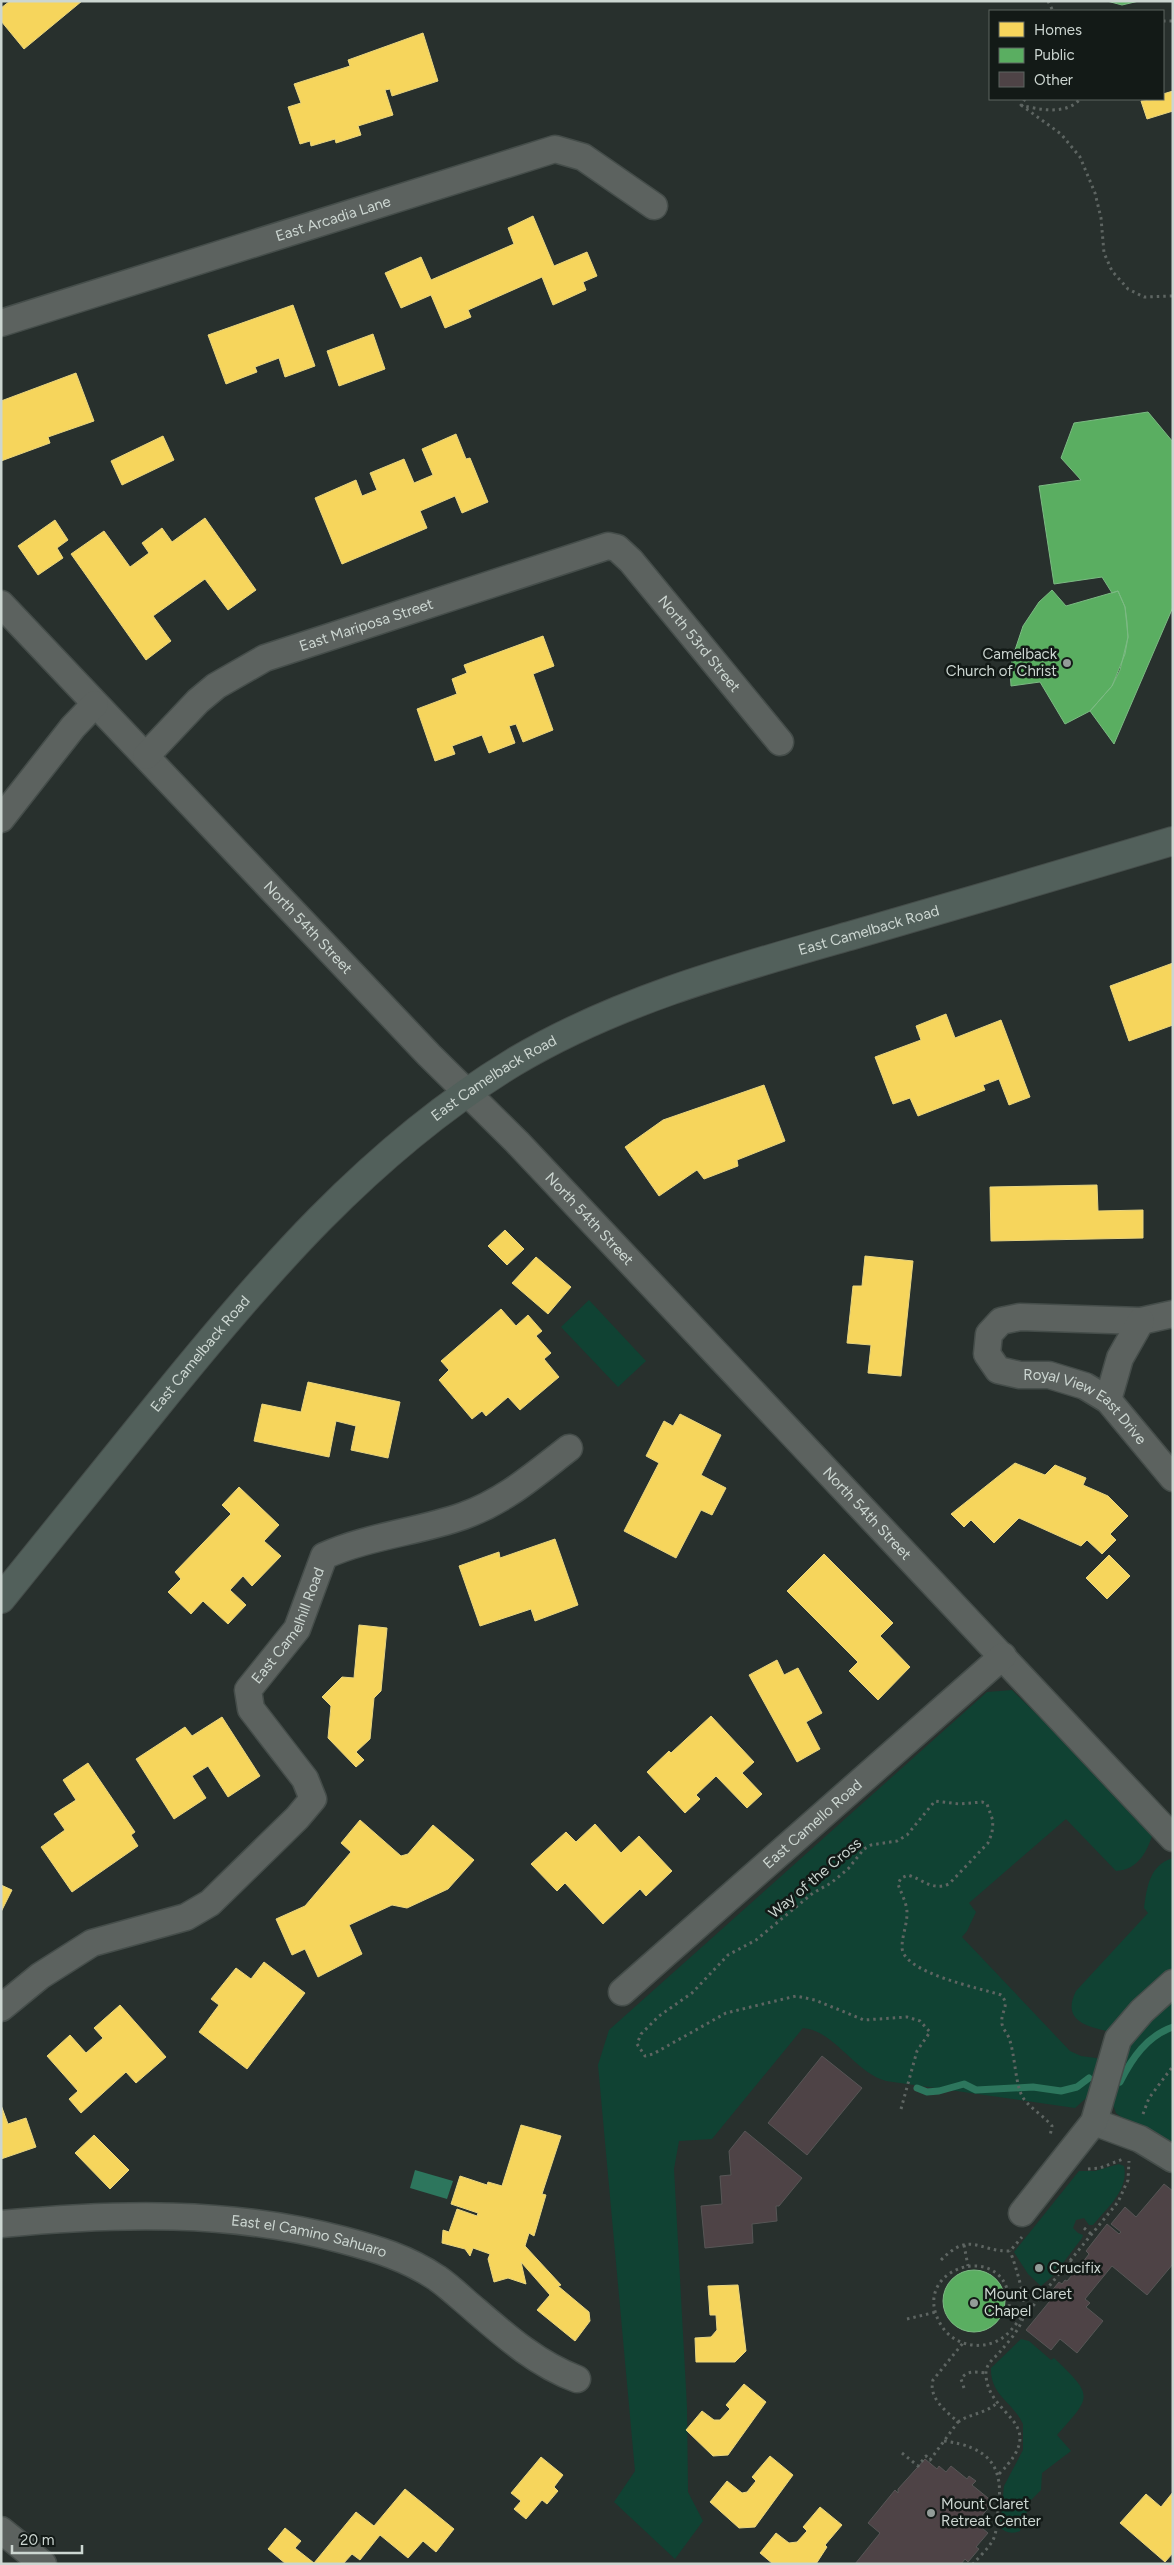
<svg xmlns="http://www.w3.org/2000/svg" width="1174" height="2565" viewBox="0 0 1174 2565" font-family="Figtree,sans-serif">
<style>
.green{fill:#104233}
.water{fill:#2d765d}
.homes{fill:#f6d55c;stroke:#e9d57f}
.public{fill:#5aae61;stroke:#7cba83}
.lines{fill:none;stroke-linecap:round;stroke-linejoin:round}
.stream{stroke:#2d765d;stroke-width:7}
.building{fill:#4e4346;stroke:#575656}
.minor-casing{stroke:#454d4a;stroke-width:29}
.major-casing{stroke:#454d4a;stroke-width:30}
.path{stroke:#5e6562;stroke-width:3;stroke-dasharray:2.5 4;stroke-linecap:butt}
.minor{stroke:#5c625f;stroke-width:26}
.major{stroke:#52605b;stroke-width:28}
.poi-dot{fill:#939c98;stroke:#131a17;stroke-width:2}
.labels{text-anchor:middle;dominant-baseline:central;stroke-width:5;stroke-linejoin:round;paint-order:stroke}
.street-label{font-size:15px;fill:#ccd6d1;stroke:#131a17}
.poi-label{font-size:15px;fill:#ccd6d1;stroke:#131a17;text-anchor:start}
</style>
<rect width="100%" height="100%" fill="#28302d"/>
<path class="green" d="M 589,1300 L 646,1361 L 618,1387 L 561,1327 Z
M 1012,1690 L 1154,1830 C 1148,1850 1139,1870 1116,1871 L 1066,1819 L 969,1903 L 976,1912 L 967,1931 L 962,1937 L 1070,2051 L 1081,2056 L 1103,2059 L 1093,2092 L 1075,2108 L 886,2081 C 854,2072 835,2031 803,2028 L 712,2139 L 679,2141 L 674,2169 L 687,2407 L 688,2492 L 703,2521 L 675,2559 L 614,2502 L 635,2471 L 598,2065 L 609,2030 L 987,1692 Z
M 1173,1858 L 1173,1971 L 1111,2032 C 1087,2027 1061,2021 1076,1991 L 1148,1913 L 1144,1908 C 1147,1888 1149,1865 1173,1858 Z
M 1173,1995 L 1173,2148 L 1130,2124 L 1116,2113 L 1111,2099 L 1126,2044 Z
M 1119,2164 L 1124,2166 C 1129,2190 1107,2208 1093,2225 L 1089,2225 L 1084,2218 L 1076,2220 L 1073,2228 L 1078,2233 L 1083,2235 L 1082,2238 L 1054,2275 L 1041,2286 L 1028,2274 L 1014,2252 L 1079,2171 L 1095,2171 Z
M 1021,2339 L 1029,2341 L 1051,2360 L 1054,2358 C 1094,2396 1092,2396 1057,2435 L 1071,2451 L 1042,2473 L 1041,2490 L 1031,2500 L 1020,2531 C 1012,2534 1005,2533 1000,2527 L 1004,2486 L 1023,2450 L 1023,2424 C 1013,2402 990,2395 991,2368 Z"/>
<path class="water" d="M 415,2170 L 453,2181 L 447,2199 L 410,2188 Z"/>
<path class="homes" d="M 10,1 L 82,1 L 24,49 L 1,21 L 1,8 Z
M 423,33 L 438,81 L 392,96 L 390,89 L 385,90 L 393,115 L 358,126 L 361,135 L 336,143 L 335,139 L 311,146 L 310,141 L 300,144 L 288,107 L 301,103 L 294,84 L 350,66 L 348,60 Z
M 1173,91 L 1173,111 L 1147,119 L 1141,101 L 1163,99 L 1163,94 Z
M 533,216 L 554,266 L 587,252 L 597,276 L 583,282 L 586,290 L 553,305 L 542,277 L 468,310 L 471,317 L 445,328 L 431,295 L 401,308 L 385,273 L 421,257 L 431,280 L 514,244 L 508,228 Z
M 293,305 L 315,366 L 285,377 L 279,358 L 255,367 L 257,372 L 226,384 L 208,335 Z
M 373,334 L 385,369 L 339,386 L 327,351 Z
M 76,373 L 94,421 L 48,437 L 50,443 L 1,461 L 1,401 Z
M 456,434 L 466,459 L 470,458 L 488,502 L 462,513 L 455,496 L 420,511 L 427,528 L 342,564 L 315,498 L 356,480 L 362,496 L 377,490 L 370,473 L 404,459 L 414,483 L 433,475 L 422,449 Z
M 163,436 L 174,460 L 122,485 L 111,461 Z
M 205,518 L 256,590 L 228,610 L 205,579 L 153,616 L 171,641 L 146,660 L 71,554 L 104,531 L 130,567 L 149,553 L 142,543 L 162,528 L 172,542 Z
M 55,520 L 68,540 L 57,548 L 63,558 L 38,575 L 18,546 Z
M 543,636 L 554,666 L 533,674 L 553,730 L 523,742 L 516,724 L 509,726 L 515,743 L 489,753 L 482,735 L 452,746 L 455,754 L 435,761 L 417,709 L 457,694 L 452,679 L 467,673 L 464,665 Z
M 1173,963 L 1173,1025 L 1129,1041 L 1110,986 Z
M 946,1014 L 955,1038 L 1001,1020 L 1030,1097 L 1009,1105 L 999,1079 L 983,1085 L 985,1090 L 918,1116 L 910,1098 L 893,1104 L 875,1057 L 921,1040 L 916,1026 Z
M 764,1085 L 785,1141 L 737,1160 L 738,1166 L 704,1179 L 697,1170 L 659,1196 L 625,1147 L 663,1120 Z
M 1097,1185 L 1098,1211 L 1143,1210 L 1143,1238 L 991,1241 L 990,1187 Z
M 505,1230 L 524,1249 L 507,1265 L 488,1246 Z
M 865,1256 L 913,1261 L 901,1376 L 868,1373 L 871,1345 L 847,1343 L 853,1286 L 862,1286 Z
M 536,1257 L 571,1287 L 548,1314 L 512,1283 Z
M 501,1309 L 516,1326 L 528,1315 L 542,1331 L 536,1336 L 551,1353 L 544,1359 L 559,1377 L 520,1410 L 508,1397 L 486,1416 L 482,1411 L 472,1419 L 439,1380 L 449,1370 L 441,1361 Z
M 308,1382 L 400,1402 L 388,1458 L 351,1450 L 356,1426 L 336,1421 L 329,1457 L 254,1441 L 262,1404 L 301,1412 Z
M 680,1414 L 721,1435 L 701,1475 L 726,1488 L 712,1515 L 701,1510 L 676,1558 L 624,1531 L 659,1463 L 646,1456 L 664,1421 L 673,1426 Z
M 1015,1463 L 1045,1475 L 1055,1465 L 1086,1478 L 1083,1485 L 1108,1496 L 1128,1516 L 1110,1534 L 1116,1540 L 1102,1554 L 1087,1540 L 1081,1546 L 1019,1518 L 994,1543 L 971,1520 L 964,1527 L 951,1514 Z
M 239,1487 L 279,1525 L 264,1541 L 281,1556 L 252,1586 L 243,1576 L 230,1590 L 246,1605 L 228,1624 L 203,1601 L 191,1614 L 168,1592 L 181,1579 L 175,1572 L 231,1514 L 222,1505 Z
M 555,1539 L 578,1605 L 535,1621 L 531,1609 L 480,1626 L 459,1566 L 499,1552 L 500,1558 Z
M 824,1554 L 893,1623 L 880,1636 L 910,1667 L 878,1700 L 849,1671 L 858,1662 L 787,1591 Z
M 1109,1555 L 1130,1576 L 1107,1599 L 1086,1578 Z
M 359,1625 L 387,1628 L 381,1691 L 374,1698 L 370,1739 L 356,1752 L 364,1760 L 356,1767 L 328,1738 L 331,1706 L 322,1697 L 342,1677 L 354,1678 Z
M 777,1660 L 784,1675 L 798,1668 L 822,1713 L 806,1722 L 820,1749 L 797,1762 L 749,1675 Z
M 711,1716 L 754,1762 L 742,1773 L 762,1794 L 747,1808 L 716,1776 L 696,1795 L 700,1799 L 685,1813 L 647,1772 L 669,1751 L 671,1753 Z
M 222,1717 L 260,1776 L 228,1797 L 208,1766 L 192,1776 L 206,1798 L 174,1819 L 136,1759 L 185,1727 L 192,1736 Z
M 88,1763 L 135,1832 L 131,1835 L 138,1846 L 72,1892 L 41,1847 L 65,1830 L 54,1814 L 76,1800 L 63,1780 Z
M 360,1820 L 401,1856 L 408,1854 L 433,1825 L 474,1860 L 448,1889 L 407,1908 L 392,1905 L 349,1925 L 362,1954 L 318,1977 L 305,1949 L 292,1955 L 276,1919 L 305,1906 L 351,1852 L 341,1843 Z
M 595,1824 L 621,1853 L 639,1836 L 672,1871 L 646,1896 L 640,1889 L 603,1924 L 565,1883 L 557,1891 L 531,1864 L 566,1832 L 576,1842 Z
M 1,1885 L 12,1890 L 1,1912 Z
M 264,1962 L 305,1993 L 247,2069 L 199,2032 L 219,2005 L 211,1999 L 236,1968 L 251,1979 Z
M 120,2005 L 166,2057 L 136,2083 L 126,2072 L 81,2113 L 69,2099 L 78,2091 L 47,2056 L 70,2035 L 86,2053 L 103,2038 L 94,2028 Z
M 1,2105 L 8,2124 L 26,2118 L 36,2147 L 1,2159 Z
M 521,2125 L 561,2136 L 542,2194 L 546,2195 L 534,2236 L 529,2233 L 525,2246 L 561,2285 L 558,2286 L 589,2312 L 590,2321 L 575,2341 L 537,2310 L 550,2295 L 521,2262 L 526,2284 L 508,2278 L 494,2282 L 488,2259 L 490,2254 L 473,2248 L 470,2256 L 465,2249 L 442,2243 L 443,2230 L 449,2232 L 457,2209 L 477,2216 L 478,2213 L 451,2204 L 460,2176 L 487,2185 L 488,2182 L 502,2186 Z
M 94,2135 L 129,2170 L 110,2189 L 75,2153 Z
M 738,2285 L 746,2351 L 735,2362 L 696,2362 L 695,2338 L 711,2337 L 717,2330 L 716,2315 L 710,2315 L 708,2286 Z
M 744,2384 L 766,2402 L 728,2455 L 713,2456 L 686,2430 L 702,2411 L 714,2420 L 720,2420 L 730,2409 L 726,2405 Z
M 770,2456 L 793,2475 L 755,2527 L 739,2528 L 710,2502 L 727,2481 L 742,2493 L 747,2492 L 756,2481 L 752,2477 Z
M 541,2457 L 563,2475 L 554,2487 L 558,2491 L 547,2504 L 542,2500 L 526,2519 L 514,2509 L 521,2501 L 511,2493 Z
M 405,2489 L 454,2529 L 436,2552 L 423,2541 L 408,2558 L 380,2535 L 360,2560 L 352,2554 L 343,2564 L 286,2564 L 268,2549 L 285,2528 L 301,2541 L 295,2548 L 314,2563 L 356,2512 L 374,2526 Z
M 1173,2492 L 1173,2553 L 1165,2562 L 1120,2523 L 1146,2494 L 1161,2507 Z
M 820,2507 L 842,2525 L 825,2545 L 827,2547 L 816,2564 L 773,2564 L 760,2553 L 776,2533 L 789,2543 L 797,2542 L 807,2531 L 803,2527 Z"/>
<path class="public" d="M 1107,1 L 1139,1 L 1122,5 Z
M 1148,412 L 1173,442 L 1173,607 L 1114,744 L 1090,711 L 1112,686 L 1120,670 L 1128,637 L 1125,607 L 1118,591 L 1112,593 L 1102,577 L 1054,584 L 1039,486 L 1081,480 L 1061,458 L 1074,423 Z
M 1052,590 L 1066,606 L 1118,591 L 1125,607 L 1127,622 L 1128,637 L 1125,654 L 1112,686 L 1090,711 L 1065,724 L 1040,682 L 1011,686 L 1010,670 L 1013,656 L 1023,626 L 1039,602 Z
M943 2301a31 31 0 1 1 62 0a31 31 0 1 1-62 0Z"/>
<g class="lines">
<path class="stream" d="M 1120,2082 C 1132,2058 1147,2036 1173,2027
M 917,2088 L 927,2092 L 939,2091 L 964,2084 L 976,2090 L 1033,2087 L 1061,2091 L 1077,2087 L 1089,2078"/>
</g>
<path class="building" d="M 822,2056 L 862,2088 L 807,2155 L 768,2123 Z
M 745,2131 L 802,2178 L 779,2206 L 776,2206 L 777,2221 L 752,2224 L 753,2243 L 705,2248 L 701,2206 L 722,2204 L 720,2176 L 731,2175 L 729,2151 Z
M 1164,2184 L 1173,2191 L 1173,2264 L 1147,2295 L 1112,2266 L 1085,2299 L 1090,2303 L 1086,2307 L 1103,2321 L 1077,2353 L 1060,2339 L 1051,2350 L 1026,2330 L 1054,2296 L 1050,2293 L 1059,2282 L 1062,2284 L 1065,2280 L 1067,2281 L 1079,2267 L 1089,2254 L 1086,2251 L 1107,2224 L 1119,2234 L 1121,2232 L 1111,2224 L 1125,2207 L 1136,2217 Z
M 925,2459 L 937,2469 L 939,2466 L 946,2472 L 951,2466 L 967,2479 L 969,2476 L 976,2481 L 972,2485 L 993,2502 L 976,2523 L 988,2533 L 976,2547 L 979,2549 L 968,2562 L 965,2559 L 961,2564 L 855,2564 L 880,2533 L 868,2523 L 895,2490 L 898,2493 L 898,2489 Z"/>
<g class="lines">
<g class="minor-casing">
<g id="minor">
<path id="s1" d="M 1,323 L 555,149 L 583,157 L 654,206"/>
<path id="s2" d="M 1,604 L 429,1055 L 517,1142 L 1173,1838"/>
<path id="s3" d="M 146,756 L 198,701 L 216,686 L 265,658 L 608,546 L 617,548 L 631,561 L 780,742"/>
<path d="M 1,819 L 73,727 L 95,704"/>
<path id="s4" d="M 1173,1314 L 1141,1321 L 1020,1317 L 1001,1321 L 989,1334 L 987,1354 L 998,1370 L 1020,1375 L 1049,1375 L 1085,1386 L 1108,1400 L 1173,1478"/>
<path d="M 1108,1400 L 1120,1358 L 1141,1321"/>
<path id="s5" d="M 622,1992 L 1003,1656"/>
<path id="s6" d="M 1,2008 L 40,1976 L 92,1943 L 186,1917 L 210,1903 L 297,1818 L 313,1799 L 305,1779 L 251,1709 L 248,1690 L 297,1629 L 324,1556 C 368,1536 418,1532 463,1516 C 505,1501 534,1475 569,1448"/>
<path d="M 1094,2122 L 1140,2139 L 1173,2159"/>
<path d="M 1022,2213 L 1094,2122 L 1118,2039 L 1142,2011 L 1173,1983"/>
<path id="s7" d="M 1,2224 C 116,2213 231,2210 343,2240 C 377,2249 407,2258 437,2278 C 447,2285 457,2294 466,2302 C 501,2332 534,2363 577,2379"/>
<path d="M 1,2530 L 43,2564"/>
</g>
</g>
<g class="major-casing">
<g id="major">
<path id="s8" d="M 1,1599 C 53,1535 104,1471 156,1407 C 260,1278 370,1149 514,1062 C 618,1000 737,968 853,935 C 960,904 1066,873 1173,841"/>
</g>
</g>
<path class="path" d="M 1048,1 L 1053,11
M 1163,21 L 1173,21
M 1025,99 L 1021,105 C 1039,110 1067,115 1080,99
M 1021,105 L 1061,134 L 1080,157 L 1095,193 L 1101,218 L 1104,253 L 1112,271 L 1128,289 L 1144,297 L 1173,296
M 901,2109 L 917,2051 L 930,2032 L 920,2021 L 907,2017 L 864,2020 L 815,2000 L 796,1996 L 726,2013 L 653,2054 L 645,2056 L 637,2044 L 641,2034 L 659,2016 L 692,1993 L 728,1955 L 756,1940 L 813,1893 L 831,1883 L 848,1869 L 864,1849 L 871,1845 L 897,1841 L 907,1835 L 935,1801 L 959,1804 L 982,1802 L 987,1804 L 993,1821 L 992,1833 L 988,1843 L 949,1884 C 932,1891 924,1880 908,1875 L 901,1878 L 898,1884 C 901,1893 907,1903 907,1913 C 907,1925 902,1936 902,1947 C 902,1973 980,1988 1001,1995 C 1011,2006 1000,2011 1002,2024 C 1003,2029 1007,2033 1009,2038 C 1015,2054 1015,2082 1022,2096 C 1028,2107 1043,2115 1052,2126 L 1050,2136
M 1143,2114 L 1149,2098 L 1173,2066
M 1088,2169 L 1100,2168 L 1123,2159
M 1084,2228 L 1091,2234
M 964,2245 L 968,2266
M 941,2260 C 971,2230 978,2252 1010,2251 L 1022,2237
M 1070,2260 L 1079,2267
M 1025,2313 C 1019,2320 1012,2330 1005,2336 C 985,2352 954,2347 941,2325 C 905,2265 1015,2236 1009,2310 L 1028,2312 L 1118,2202 L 1128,2180 L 1129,2161
M 907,2319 L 936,2312
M 964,2388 L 961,2379 C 967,2370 975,2372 986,2373
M 958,2422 C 971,2413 986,2414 998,2402
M 944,2441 C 988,2447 1005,2465 998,2510 C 997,2520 997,2532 993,2540 C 988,2549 979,2557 973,2564
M 902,2453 L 918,2466 L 926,2456 L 930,2460 L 958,2422 C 946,2411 928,2398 933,2380 L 963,2343
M 999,2474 C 1052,2421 988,2418 986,2375 C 985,2365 993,2359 999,2353 C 1008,2342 1021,2329 1024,2314 C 1027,2303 1015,2263 1010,2251"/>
<use href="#minor" class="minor"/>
<use href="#major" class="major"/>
</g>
<g class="poi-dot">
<circle cx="1067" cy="663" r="5"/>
<circle cx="1039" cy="2268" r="5"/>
<circle cx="974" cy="2303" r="5"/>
<circle cx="931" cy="2513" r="5"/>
</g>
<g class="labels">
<g class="street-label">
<text stroke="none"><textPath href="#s1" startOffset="348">East Arcadia Lane</textPath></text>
<text stroke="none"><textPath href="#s3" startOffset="262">East Mariposa Street</textPath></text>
<text stroke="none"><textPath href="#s3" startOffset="652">North 53rd Street</textPath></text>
<text stroke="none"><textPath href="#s2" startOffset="446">North 54th Street</textPath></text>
<text stroke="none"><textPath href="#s8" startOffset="1126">East Camelback Road</textPath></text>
<text stroke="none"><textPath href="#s8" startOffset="721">East Camelback Road</textPath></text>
<text stroke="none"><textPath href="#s2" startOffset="851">North 54th Street</textPath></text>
<text stroke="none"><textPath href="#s8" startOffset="316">East Camelback Road</textPath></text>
<text stroke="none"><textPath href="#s4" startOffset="329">Royal View East Drive</textPath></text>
<text stroke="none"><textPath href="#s2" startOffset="1256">North 54th Street</textPath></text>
<text stroke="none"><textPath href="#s6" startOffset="590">East Camelhill Road</textPath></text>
<text stroke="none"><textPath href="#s5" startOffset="254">East Camello Road</textPath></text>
<text transform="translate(815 1878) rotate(-40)">Way of the Cross</text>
<text stroke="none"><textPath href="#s7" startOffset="310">East el Camino Sahuaro</textPath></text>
</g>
<g class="poi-label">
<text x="1057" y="654" text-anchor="end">Camelback<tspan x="1057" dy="17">Church of Christ</tspan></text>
<text x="1049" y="2268">Crucifix</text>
<text x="984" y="2294">Mount Claret<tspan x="984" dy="17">Chapel</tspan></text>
<text x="941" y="2504">Mount Claret<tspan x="941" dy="17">Retreat Center</tspan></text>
</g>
</g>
<rect width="1174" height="2565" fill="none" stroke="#ccd6d1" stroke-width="5"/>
<rect x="989" y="10" width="175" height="90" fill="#131a17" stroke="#5d6561"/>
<rect x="999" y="22" width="25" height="15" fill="#f6d55c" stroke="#5d6561"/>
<text x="1034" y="35" font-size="15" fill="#ccd6d1">Homes</text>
<rect x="999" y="48" width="25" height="15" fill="#5aae61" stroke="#5d6561"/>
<text x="1034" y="60" font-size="15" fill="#ccd6d1">Public</text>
<rect x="999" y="72" width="25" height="15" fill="#4e4346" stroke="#5d6561"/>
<text x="1034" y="85" font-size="15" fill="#ccd6d1">Other</text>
<path d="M12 2545v8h70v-8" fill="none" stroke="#ccd6d1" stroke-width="2.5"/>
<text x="20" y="2545" font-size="15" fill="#ccd6d1" stroke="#131a17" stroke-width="4" paint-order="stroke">20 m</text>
</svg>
